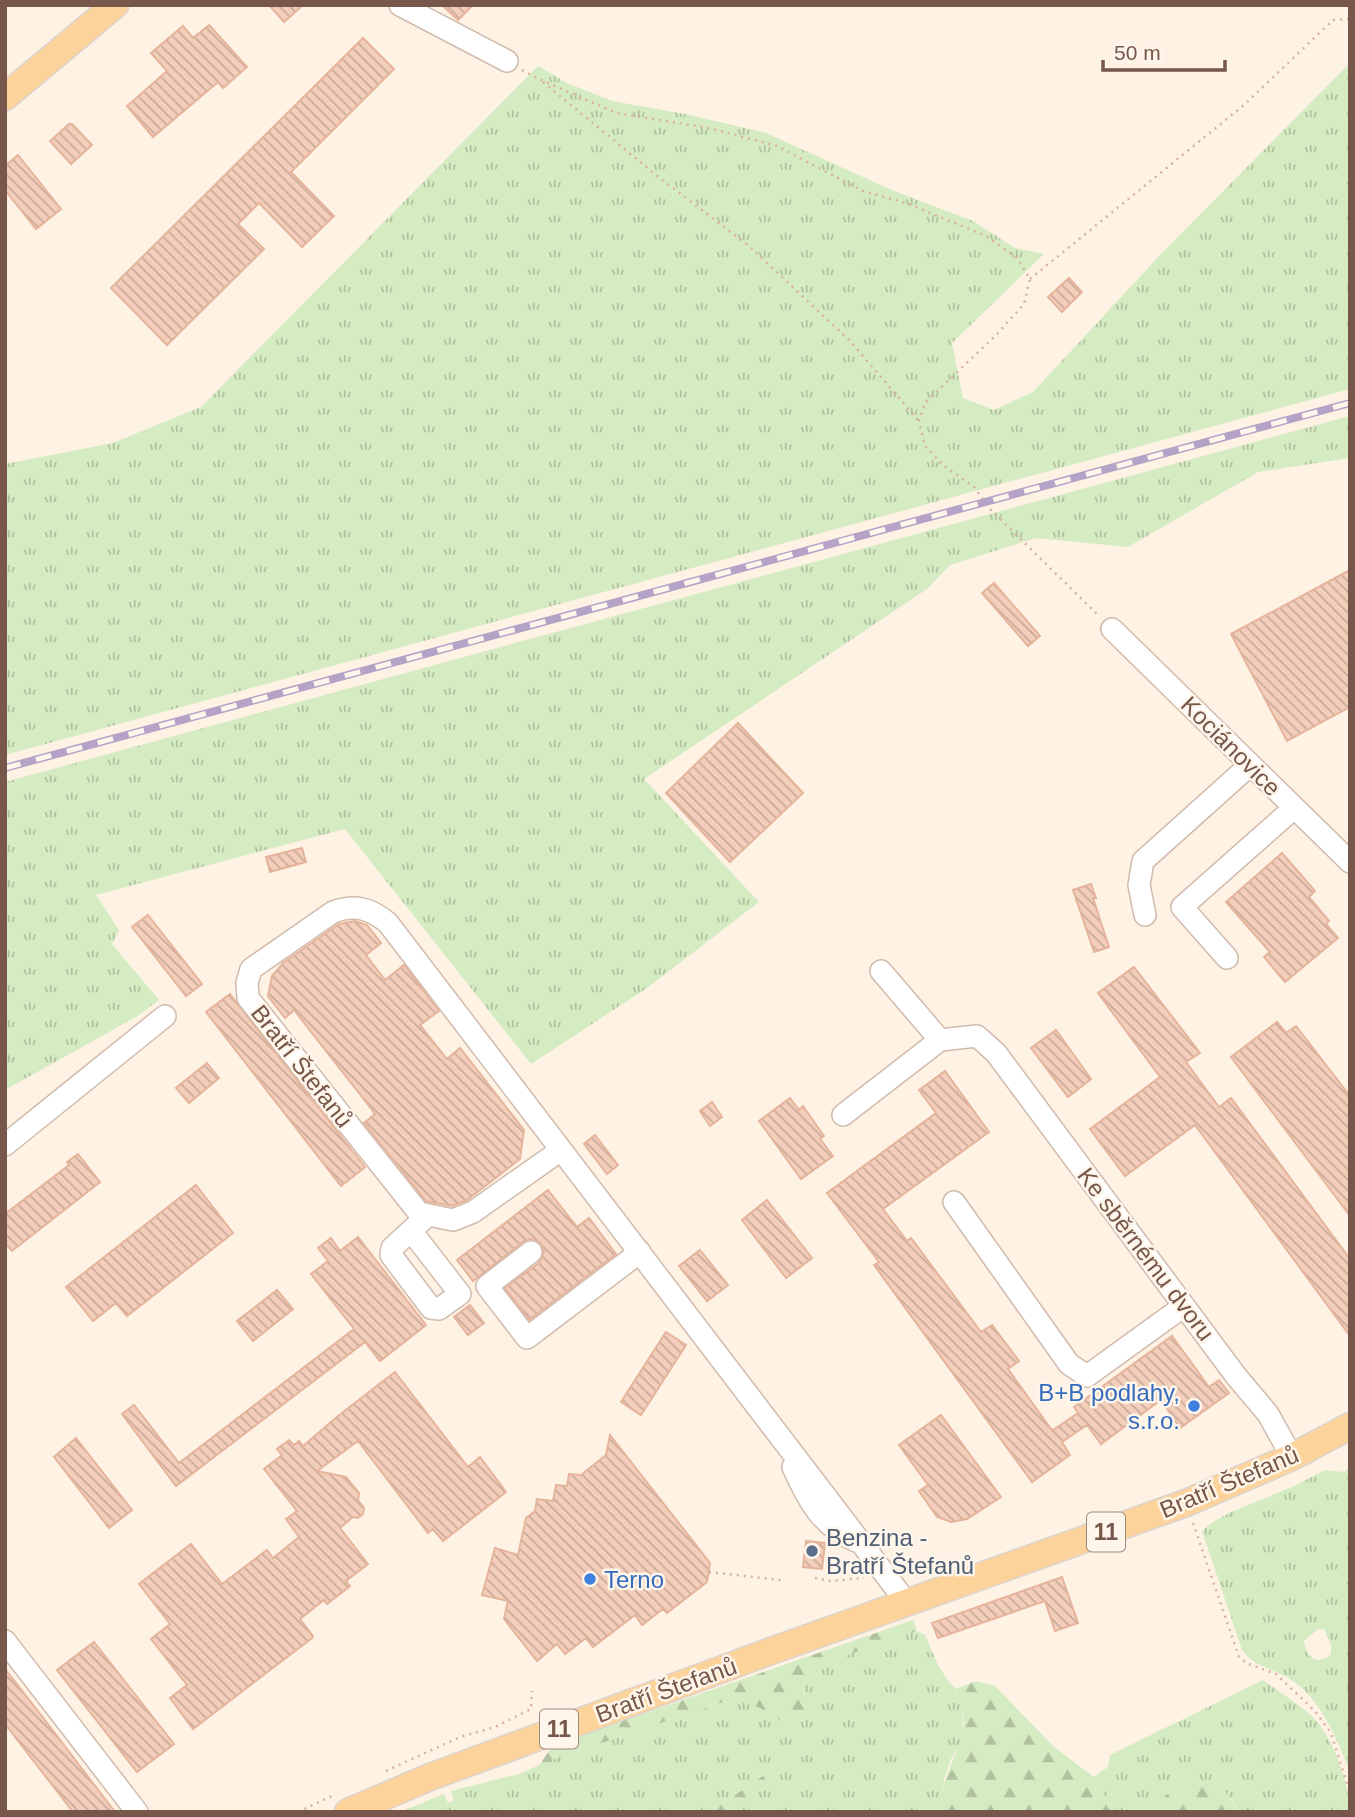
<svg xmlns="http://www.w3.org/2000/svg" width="1355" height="1817" viewBox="0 0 1355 1817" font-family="Arial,sans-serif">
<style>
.grass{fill:url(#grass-tufts);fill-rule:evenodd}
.forest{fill:url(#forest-firs)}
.building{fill:url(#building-back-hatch);stroke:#e6b49b;stroke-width:2}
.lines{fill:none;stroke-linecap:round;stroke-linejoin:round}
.minor-casing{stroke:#d1bbad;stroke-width:24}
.major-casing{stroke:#dbd3d0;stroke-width:29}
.path{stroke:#d8b29e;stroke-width:2.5;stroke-dasharray:2 5;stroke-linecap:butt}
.minor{stroke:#fff;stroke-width:21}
.major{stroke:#fdd39c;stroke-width:26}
.rail-casing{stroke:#b4a2c7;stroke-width:8}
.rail{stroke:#fff6eb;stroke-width:5;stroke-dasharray:16;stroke-linecap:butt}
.shop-dot{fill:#3f7fe0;stroke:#fff6eb;stroke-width:2.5}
.service-dot{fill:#5c6f8a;stroke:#fff6eb;stroke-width:2.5}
.labels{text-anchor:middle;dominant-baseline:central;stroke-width:5;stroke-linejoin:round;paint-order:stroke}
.shield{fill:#fff6eb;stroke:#9f877a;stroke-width:2}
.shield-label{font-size:23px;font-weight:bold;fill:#765749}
.street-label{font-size:24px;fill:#765749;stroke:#fff6eb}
.shop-label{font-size:24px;fill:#366cbe;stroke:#fff6eb;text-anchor:end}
.service-label{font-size:24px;fill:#4e5e75;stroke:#fff6eb;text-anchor:start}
</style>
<defs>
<pattern id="grass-tufts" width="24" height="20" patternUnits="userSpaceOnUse" patternTransform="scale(1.75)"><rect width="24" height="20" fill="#d5ebc2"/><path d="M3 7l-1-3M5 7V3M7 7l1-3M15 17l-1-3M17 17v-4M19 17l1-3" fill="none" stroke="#b1c1a0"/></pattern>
<pattern id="forest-firs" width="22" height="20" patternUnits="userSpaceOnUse" patternTransform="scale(1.75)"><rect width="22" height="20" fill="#d5ebc2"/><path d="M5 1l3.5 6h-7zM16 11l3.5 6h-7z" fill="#b1c1a0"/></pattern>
<pattern id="building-back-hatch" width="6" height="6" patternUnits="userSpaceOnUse" patternTransform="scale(1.75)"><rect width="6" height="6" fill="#f3cebb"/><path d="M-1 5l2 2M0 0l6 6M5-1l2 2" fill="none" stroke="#c9aa9a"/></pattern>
</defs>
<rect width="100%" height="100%" fill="#fdf2e4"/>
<path class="grass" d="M 1350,63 L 1350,389 L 5,755 L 5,464 L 113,443 L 201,407 L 538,66 L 567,83 L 612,101 L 690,115 L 766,133 L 894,191 L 973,221 L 1015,248 L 1044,254 L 952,343 L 963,398 L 994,410 L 1033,392 L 1161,254 Z
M 1350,416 L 1350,458 L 1258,472 L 1128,547 L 1036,538 L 950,565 L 927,589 L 644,779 L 759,902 L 647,988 L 531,1064 L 345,829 L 96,895 L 119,930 L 112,944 L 159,1000 L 136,1017 L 5,1090 L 5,782 Z
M 1350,1468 L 1350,1772 C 1337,1739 1322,1702 1293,1681 C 1276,1669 1255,1668 1242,1650 L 1202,1531 L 1213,1522 L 1229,1513 L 1294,1486 L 1325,1470 L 1344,1472 ZM 1318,1629 L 1325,1630 L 1331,1645 L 1331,1654 C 1317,1667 1306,1657 1304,1641 Z
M 917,1631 L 925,1635 L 938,1665 L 949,1682 L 956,1689 L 963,1703 L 962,1742 L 951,1759 L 944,1779 L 940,1812 L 739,1812 L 776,1767 L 710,1812 L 400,1812 L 444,1794 L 448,1803 L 454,1800 L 451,1791 L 519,1774 L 574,1750 L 605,1742 L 719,1703 C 735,1701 750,1701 765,1708 C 775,1714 777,1719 789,1722 L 805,1697 L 804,1684 C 834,1653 878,1646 917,1631 Z
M 1263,1680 C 1279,1692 1297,1703 1312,1716 C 1332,1735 1350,1784 1350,1812 L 1239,1812 L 1232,1799 L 1180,1782 L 1148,1812 L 1114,1812 L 1094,1777 L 1108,1767 L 1110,1755 Z"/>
<path class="forest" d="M 913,1620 L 917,1631 C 878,1646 834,1653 804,1684 L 805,1697 L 810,1708 L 798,1726 C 791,1723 782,1722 777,1718 C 754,1704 747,1699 719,1703 L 605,1742 L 574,1750 L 538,1767 L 553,1745 Z
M 976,1681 L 995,1686 L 1054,1747 L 1094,1777 L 1114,1812 L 940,1812 C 940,1762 980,1739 956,1689 Z
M 779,1765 L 766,1784 L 739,1812 L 710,1812 Z
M 1202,1781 C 1221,1784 1230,1795 1239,1812 L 1148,1812 L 1180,1782 Z"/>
<path class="building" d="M 269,5 L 303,5 L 284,22 Z
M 442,5 L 473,5 L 458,20 Z
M 209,25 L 247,67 L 223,88 L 218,82 L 153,137 L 127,106 L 167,71 L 151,53 L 183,26 L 193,38 Z
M 363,38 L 394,69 L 291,172 L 334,216 L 302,247 L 259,203 L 238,224 L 264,249 L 167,345 L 111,288 Z
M 69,124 L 72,124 L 92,145 L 71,164 L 50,141 Z
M 18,155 L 61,209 L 36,229 L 5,190 L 5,166 Z
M 1069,278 L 1082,292 L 1062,312 L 1048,297 Z
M 1350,570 L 1350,707 L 1287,741 L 1231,634 Z
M 994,583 L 1040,636 L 1028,646 L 982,593 Z
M 738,723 L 803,793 L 730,862 L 666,793 Z
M 302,848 L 306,862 L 270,872 L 266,857 Z
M 1282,853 L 1315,891 L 1309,897 L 1329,921 L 1326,924 L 1338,938 L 1285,982 L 1264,957 L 1270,952 L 1226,902 Z
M 1091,884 L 1096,898 L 1093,898 L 1109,947 L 1094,952 L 1073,890 Z
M 148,915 L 202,984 L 186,996 L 132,927 Z
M 355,921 L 367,925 L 381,943 L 366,955 L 385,980 L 404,965 L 439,1011 L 420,1025 L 447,1059 L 460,1048 L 524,1130 L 520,1159 L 467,1200 L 452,1206 L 426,1201 L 364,1123 L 375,1114 L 362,1097 L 294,1010 L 285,1018 L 268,996 L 272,976 L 283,963 L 339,924 Z
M 1134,967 L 1200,1053 L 1186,1062 L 1219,1107 L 1231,1098 L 1350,1259 L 1350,1336 L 1195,1125 L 1125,1176 L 1090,1129 L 1160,1077 L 1098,993 Z
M 230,994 L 365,1167 L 341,1186 L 206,1012 Z
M 1277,1022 L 1286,1033 L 1296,1026 L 1350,1096 L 1350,1216 L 1231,1057 Z
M 1056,1030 L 1091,1079 L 1068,1097 L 1031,1048 Z
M 207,1063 L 219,1078 L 189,1103 L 176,1088 Z
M 945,1071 L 989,1132 L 883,1209 L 907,1241 L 911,1238 L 981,1332 L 992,1325 L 1019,1361 L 1008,1369 L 1051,1429 L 1053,1430 L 1078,1413 L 1074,1407 L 1172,1336 L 1209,1387 L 1219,1380 L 1229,1393 L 1180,1428 L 1161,1400 L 1101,1444 L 1087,1425 L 1062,1442 L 1070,1455 L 1032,1482 L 874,1265 L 879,1262 L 827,1193 L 936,1113 L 919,1090 Z
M 790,1098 L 799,1110 L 803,1106 L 824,1136 L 820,1139 L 833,1156 L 801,1179 L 759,1121 Z
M 712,1102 L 722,1117 L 710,1126 L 700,1111 Z
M 595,1135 L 618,1165 L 607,1174 L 584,1144 Z
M 78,1154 L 100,1182 L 12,1251 L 5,1243 L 5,1214 L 69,1165 L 67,1162 Z
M 196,1185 L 233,1233 L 127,1316 L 116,1303 L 93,1321 L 66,1287 Z
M 548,1190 L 577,1227 L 589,1218 L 616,1254 L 529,1320 L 505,1288 L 540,1262 L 544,1251 L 541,1243 L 530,1239 L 524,1241 L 473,1281 L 457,1260 Z
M 767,1200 L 812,1258 L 786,1278 L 742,1220 Z
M 358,1237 L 426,1325 L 380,1361 L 365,1342 L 176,1486 L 122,1414 L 134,1405 L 179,1463 L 354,1329 L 311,1274 L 328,1261 L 318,1248 L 331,1238 L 340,1251 Z
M 700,1250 L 728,1285 L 707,1301 L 679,1266 Z
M 277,1290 L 293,1309 L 253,1341 L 237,1321 Z
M 470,1305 L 484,1323 L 468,1335 L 454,1317 Z
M 666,1332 L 686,1345 L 641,1415 L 621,1402 Z
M 395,1372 L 468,1467 L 480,1457 L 506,1492 L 443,1541 L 433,1529 L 428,1533 L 358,1441 L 317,1471 L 346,1477 L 359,1493 L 358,1500 L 364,1508 L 363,1514 L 358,1518 L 353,1517 L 340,1528 L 368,1564 L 346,1581 L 350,1586 L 327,1604 L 324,1600 L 300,1619 L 313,1636 L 312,1638 L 193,1729 L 170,1698 L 187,1685 L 151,1639 L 170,1624 L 139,1584 L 191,1544 L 222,1584 L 267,1550 L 273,1558 L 299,1537 L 286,1519 L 297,1511 L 264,1469 L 282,1455 L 277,1449 L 289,1440 L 294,1445 L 299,1441 L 303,1446 L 338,1416 Z
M 941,1415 L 1001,1497 L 967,1519 L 951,1522 L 937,1517 L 919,1491 L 928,1485 L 899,1445 Z
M 610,1435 L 710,1563 L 707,1582 L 667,1613 L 663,1609 L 642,1625 L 635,1615 L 593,1647 L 586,1638 L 565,1654 L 557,1644 L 537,1661 L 504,1619 L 508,1601 L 482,1595 L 495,1548 L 518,1555 L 526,1518 L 535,1511 L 537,1499 L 553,1501 L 556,1485 L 567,1486 L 569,1474 L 581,1475 L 606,1455 Z
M 76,1438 L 132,1510 L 109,1528 L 54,1457 Z
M 806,1541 L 825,1543 L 822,1569 L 803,1567 Z
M 1062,1577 L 1078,1623 L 1055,1631 L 1045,1601 L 938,1638 L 932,1623 Z
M 94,1642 L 174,1744 L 137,1772 L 57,1670 Z
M 5,1669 L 41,1715 L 115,1812 L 73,1812 L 5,1724 Z"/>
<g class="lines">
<g class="minor-casing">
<path id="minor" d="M 400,5 L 507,61
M 1112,629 L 1350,862
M 1145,915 L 1139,885 L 1143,861 L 1249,766
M 1227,958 L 1182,907 L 1294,808
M 881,971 L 940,1040 L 977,1036 L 996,1053 L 1236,1376 L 1268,1414 L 1292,1457
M 843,1115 L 940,1040
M 5,1145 L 165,1016
M 561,1150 L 473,1212 L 453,1220 L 419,1213 L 248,998 L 247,983 L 251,969 L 333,912 C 355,904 370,908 388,923 C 561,1149 735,1375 907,1603
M 954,1202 L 1069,1364 L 1087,1376 L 1184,1306
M 412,1232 L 460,1294 L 439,1309 L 431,1308 L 391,1255 L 392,1248 L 428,1215
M 531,1252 L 487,1286 L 527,1338 L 640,1252
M 793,1467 C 807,1499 822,1527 856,1541
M 5,1641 L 137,1812"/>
</g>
<g class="major-casing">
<path id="major" d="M 5,97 L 115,5
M 348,1812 L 430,1777 L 771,1651 L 1186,1503 L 1292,1457 L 1350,1426"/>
</g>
<path class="path" d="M 522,70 L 539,79 L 616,113 L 709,128 L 777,146 L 863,191 L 906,203 L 986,236 L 1017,258 L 1030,279 L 1024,304 L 997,334 L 925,403 L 919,421 L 925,446 L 944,466 L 974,487 L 990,509 L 1098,615
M 543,82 L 656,175 L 749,246 L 849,340 L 919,421
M 1030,279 L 1244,105 L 1333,20 L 1350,19
M 1193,1523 L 1239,1657 L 1246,1663 L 1276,1674 L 1315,1711 L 1331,1733 L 1350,1793
M 709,1572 L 781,1580
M 815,1578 L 830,1581 L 864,1578
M 386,1771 L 460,1737 L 495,1727 L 531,1709 L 532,1691
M 298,1812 L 336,1794"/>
<use href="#minor" class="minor"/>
<use href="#major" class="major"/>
<g class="rail-casing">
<path id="rail" d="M 5,768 L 1350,403"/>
</g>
<use href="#rail" class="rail"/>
</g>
<g class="shop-dot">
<circle cx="1194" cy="1406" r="7"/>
<circle cx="590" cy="1579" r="7"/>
</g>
<circle class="service-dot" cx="812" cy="1551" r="7"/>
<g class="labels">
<g class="shield">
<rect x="1087" y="1512.5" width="38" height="39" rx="5"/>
<rect x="540" y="1709.5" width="38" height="39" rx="5"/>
</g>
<g class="shield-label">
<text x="1106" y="1532">11</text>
<text x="559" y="1729">11</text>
</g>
<g class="street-label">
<text transform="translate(1231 746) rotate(45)">Kociánovice</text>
<text transform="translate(302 1066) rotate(52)">Bratří Štefanů</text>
<text transform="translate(1146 1254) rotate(53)">Ke sběrnému dvoru</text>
<text transform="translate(1229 1482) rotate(-23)">Bratří Štefanů</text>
<text transform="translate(666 1690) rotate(-20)">Bratří Štefanů</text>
</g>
<g class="shop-label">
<text x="1180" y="1392">B+B podlahy,<tspan x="1180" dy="28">s.r.o.</tspan></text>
<text x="604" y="1579" text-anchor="start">Terno</text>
</g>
<g class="service-label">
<text x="826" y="1537">Benzina -<tspan x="826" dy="28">Bratří Štefanů</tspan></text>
</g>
</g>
<rect width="1355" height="1817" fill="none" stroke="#765749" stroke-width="14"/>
<path d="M1103 60v10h122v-10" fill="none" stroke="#765749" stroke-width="3.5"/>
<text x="1114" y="60" font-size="21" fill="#765749" stroke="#fff6eb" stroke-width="5" paint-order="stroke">50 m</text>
</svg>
